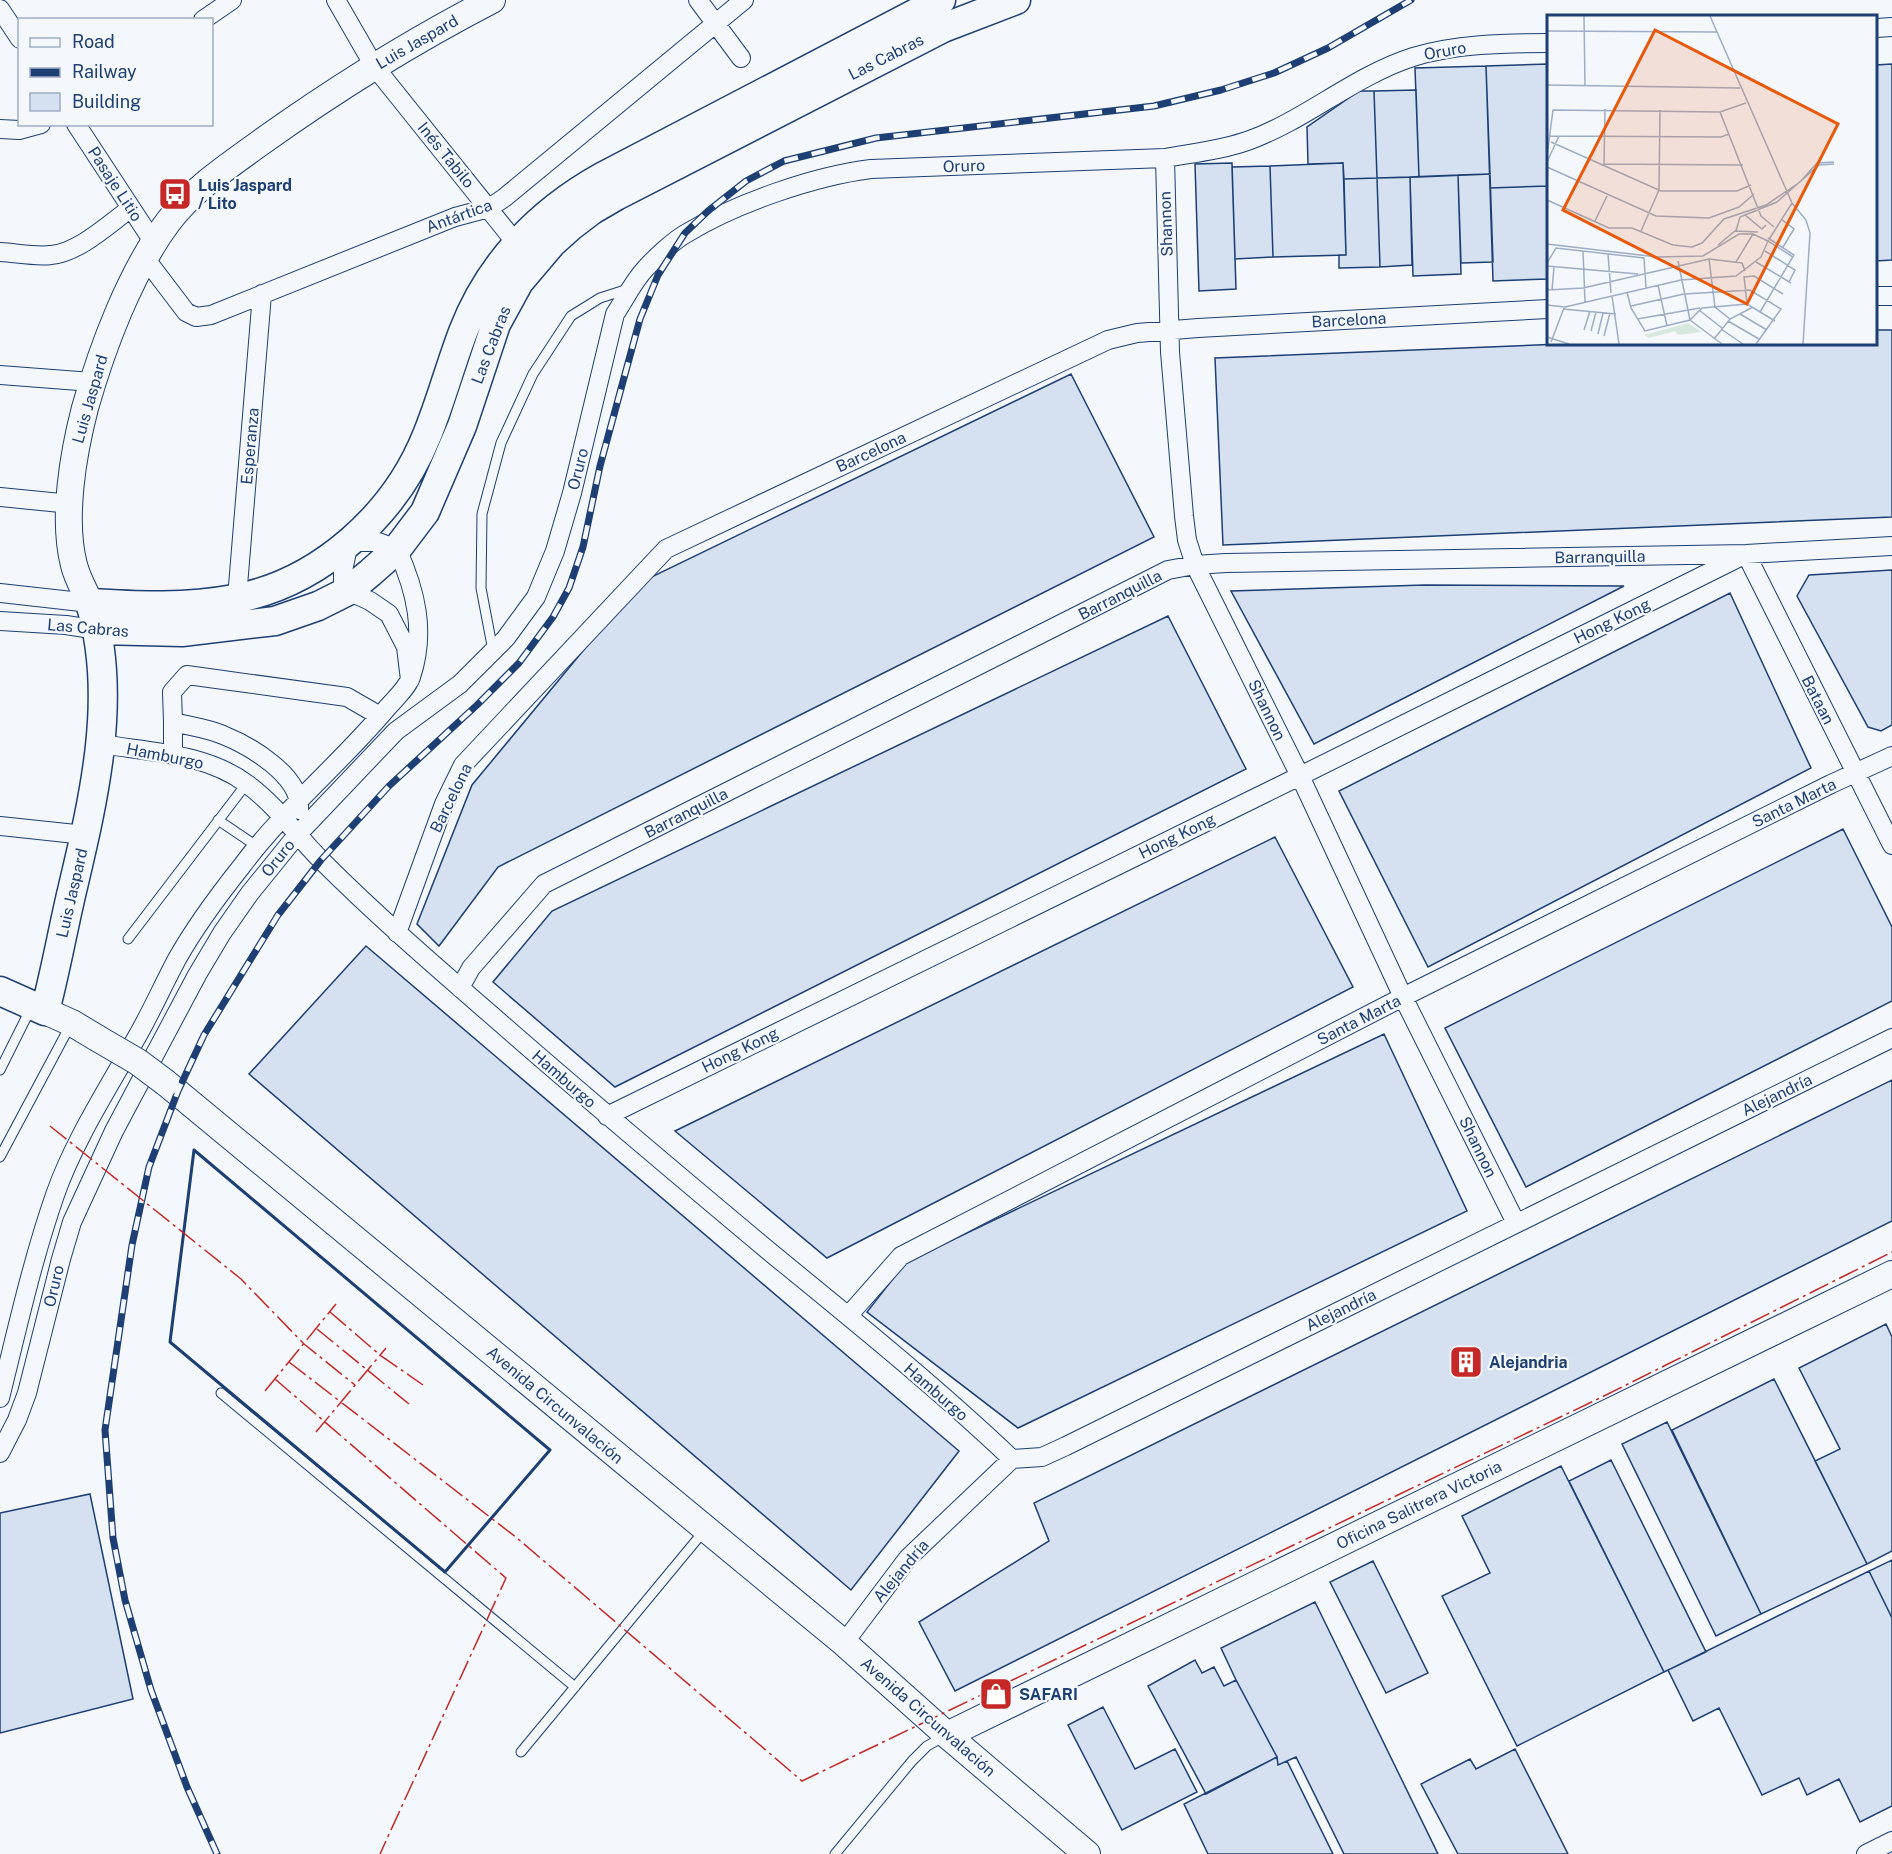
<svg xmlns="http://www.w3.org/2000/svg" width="1892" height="1854" viewBox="0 0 1892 1854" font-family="'Public Sans',sans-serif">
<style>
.building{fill:#d5e0f0;stroke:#1d3f73;stroke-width:1.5}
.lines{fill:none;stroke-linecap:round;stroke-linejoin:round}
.lane-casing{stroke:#1d3f73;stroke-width:11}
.street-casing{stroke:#1d3f73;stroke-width:20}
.secondary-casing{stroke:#1d3f73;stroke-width:28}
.primary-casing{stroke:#1d3f73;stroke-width:31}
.lane{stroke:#f4f7fb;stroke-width:9}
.street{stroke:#f4f7fb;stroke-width:18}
.secondary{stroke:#f4f7fb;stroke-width:26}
.primary{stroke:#f4f7fb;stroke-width:28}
.rail-casing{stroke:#1d3f73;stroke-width:7}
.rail{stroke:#f4f7fb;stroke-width:4.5;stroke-dasharray:14;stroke-linecap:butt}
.secondary-bridge-casing{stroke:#1d3f73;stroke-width:28;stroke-linecap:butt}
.secondary-bridge{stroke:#f4f7fb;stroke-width:26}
.wall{stroke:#1d3f73;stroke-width:3}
.power{stroke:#c62828;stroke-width:1.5;stroke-dasharray:21 4.5 3 4.5;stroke-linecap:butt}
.labels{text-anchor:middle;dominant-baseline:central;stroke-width:4.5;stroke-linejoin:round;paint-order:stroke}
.street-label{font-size:16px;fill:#1d3f73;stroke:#f4f7fb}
.poi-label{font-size:16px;font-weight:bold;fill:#1d3f73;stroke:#f4f7fb;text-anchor:start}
.inset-road{fill:none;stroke:#9eadc5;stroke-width:1.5}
.view{fill:#e8590c;fill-opacity:0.15;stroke:#e8590c;stroke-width:3}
.inset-edge{fill:none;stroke:#1d3f73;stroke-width:3}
</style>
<rect width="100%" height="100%" fill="#f4f7fb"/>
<path class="building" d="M 1548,64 L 1548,186 L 1490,188 L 1486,66 Z
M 1892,64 L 1892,260 L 1876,261 L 1876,65 Z
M 1486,66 L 1490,174 L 1419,177 L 1415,68 Z
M 1416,90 L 1419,177 L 1377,178 L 1374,91 Z
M 1359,91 L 1374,91 L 1377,178 L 1344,179 L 1343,163 L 1308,164 L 1307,127 Z
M 1232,163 L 1236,289 L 1199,291 L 1195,164 Z
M 1343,163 L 1346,255 L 1273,257 L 1270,166 Z
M 1270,166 L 1273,257 L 1235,259 L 1232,167 Z
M 1490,174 L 1493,262 L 1461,263 L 1458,175 Z
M 1458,175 L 1461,274 L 1413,276 L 1410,177 Z
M 1410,177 L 1412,265 L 1380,267 L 1377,178 Z
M 1377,178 L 1380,267 L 1339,268 L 1339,255 L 1346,255 L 1344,179 Z
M 1548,186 L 1548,279 L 1493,281 L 1490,188 Z
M 1876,330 L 1892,330 L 1892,517 L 1223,545 L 1215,358 L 1561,344 L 1876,344 Z
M 1071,374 L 1154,537 L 498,867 L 439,946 L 417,924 L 472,785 L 639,583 Z
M 1892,570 L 1892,725 L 1881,731 L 1868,727 L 1797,596 L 1809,575 Z
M 1425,585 L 1624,586 L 1314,744 L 1231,591 Z
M 1730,593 L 1811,768 L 1428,967 L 1339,791 Z
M 1168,616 L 1246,769 L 615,1087 L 493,982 L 552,911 Z
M 1843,829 L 1892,927 L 1892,1001 L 1526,1187 L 1445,1028 Z
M 1275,837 L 1353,987 L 827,1258 L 675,1131 Z
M 366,946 L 959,1451 L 851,1590 L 249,1074 Z
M 1384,1034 L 1467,1211 L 1018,1428 L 867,1312 L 906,1262 Z
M 1892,1080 L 1892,1221 L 955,1691 L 919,1622 L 1049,1541 L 1034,1503 Z
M 1886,1324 L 1892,1337 L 1892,1551 L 1867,1564 L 1815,1461 L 1840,1449 L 1799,1368 Z
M 1774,1379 L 1867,1564 L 1761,1614 L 1672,1430 Z
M 1667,1422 L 1761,1614 L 1716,1636 L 1622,1444 Z
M 1611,1460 L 1706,1652 L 1664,1672 L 1569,1481 Z
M 1561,1466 L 1664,1672 L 1517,1746 L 1442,1596 L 1490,1573 L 1462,1516 Z
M 90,1494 L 133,1699 L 0,1733 L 0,1513 Z
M 1892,1560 L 1892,1618 L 1869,1571 Z
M 1373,1561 L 1428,1673 L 1386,1693 L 1330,1582 Z
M 1869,1571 L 1892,1618 L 1892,1806 L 1860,1822 L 1839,1779 L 1807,1795 L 1799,1778 L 1762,1795 L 1719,1708 L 1693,1721 L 1668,1670 Z
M 1315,1602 L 1438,1854 L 1344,1854 L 1296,1757 L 1278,1765 L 1277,1757 L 1236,1680 L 1221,1648 Z
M 1195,1660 L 1202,1673 L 1214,1667 L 1224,1686 L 1236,1680 L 1277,1757 L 1206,1794 L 1148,1686 Z
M 1103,1707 L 1135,1769 L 1175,1749 L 1197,1792 L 1122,1830 L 1068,1725 Z
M 1515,1749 L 1568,1854 L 1458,1854 L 1421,1784 L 1470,1759 L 1476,1769 Z
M 1277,1757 L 1278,1765 L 1287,1761 L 1333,1854 L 1208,1854 L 1184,1804 Z"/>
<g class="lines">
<g class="lane-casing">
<path id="lane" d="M 493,651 L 481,588 L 482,514 L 501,443 L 533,374 L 571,316 L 600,298 L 628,289
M 218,820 L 258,847
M 128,939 L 247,783
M 0,1070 L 31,1008
M 0,1157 L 71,1024
M 221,1393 L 575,1687
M 521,1752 L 704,1531
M 835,1854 L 912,1761 L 927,1746 L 945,1736"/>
</g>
<g class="street-casing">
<path id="street" d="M 336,0 L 374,66 L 516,243
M 698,0 L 741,58
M 0,9 L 20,39
M 203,20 L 232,0
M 1876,28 L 1892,27
M 76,124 L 154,243
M 0,129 L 19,130 L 41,124
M 1165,158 L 1170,352 L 1184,516 L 1187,540 L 1195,565 L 1300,776 L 1403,997 L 1516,1223
M 0,252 C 17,253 35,257 51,255 C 78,253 109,224 131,208
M 145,258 L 186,312 L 196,317 L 211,315 L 455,217 L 489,208 L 504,198 L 744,0
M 1876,296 L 1892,296
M 0,375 L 92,382
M 0,497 L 71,504
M 0,593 L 90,603
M 237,598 L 262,294
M 0,621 L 66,625 L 98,630
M 173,722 L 172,692 L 187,675 L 347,697 L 380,716
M 101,744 C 149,752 206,753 247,784 C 276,805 296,835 321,860 C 377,916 436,967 496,1019 C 586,1098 678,1175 770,1252 C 852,1319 935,1386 1012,1459
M 173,755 L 173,722 C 189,726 207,728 223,735 C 250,746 302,776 299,810
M 0,826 L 85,835
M 397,933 L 444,804 L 463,765 L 666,549 L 1108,340 L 1137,333 L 1198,328 L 1548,309
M 460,988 L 471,968 L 544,884 L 1168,570 L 1195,565 L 1226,563 L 1746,554 L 1892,546
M 607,1116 L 1300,776 L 1746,554 L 1892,845
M 848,1316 L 901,1256 L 1403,997 L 1831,784 L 1892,756
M 0,1398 C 17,1330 32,1261 55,1195 C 73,1143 107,1090 134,1042 C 150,1015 162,987 177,959 C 195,927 218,896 241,867 C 284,809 341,763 387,708 C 395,699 407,688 411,677 C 426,632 416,591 397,549 L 378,542 L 349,542 L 343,571 L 343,583 L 348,591 L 370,601 L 389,614 L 406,647 L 410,680
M 0,1453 L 17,1420 L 27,1393 L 61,1259 L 72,1222 L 114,1131 L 197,975 L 222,933 L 250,893 L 297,835 L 396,731 L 460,684 L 506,638 L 536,597 L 555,551 L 572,493 L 615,314 C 625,299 633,282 645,269 C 655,258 674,240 687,233 C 736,203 815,176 871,169 L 1165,158 C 1193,153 1223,150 1250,140 C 1307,119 1354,76 1413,57 C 1455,44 1504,43 1548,43
M 844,1643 L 908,1558 L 1012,1459 L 1042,1457 L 1066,1446 L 1892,1038
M 1866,1854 L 1892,1841"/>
</g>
<g class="secondary-casing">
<path id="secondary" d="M 90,603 C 85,591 77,578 74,565 C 62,519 73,454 85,408 C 102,348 130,273 168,222 C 192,190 227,167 260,143 C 334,90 411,42 492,0
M 45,1011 L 72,1023 L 97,1038
M 166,1083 L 844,1643 L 947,1735 L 1087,1854
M 947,1735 L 1892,1274"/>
</g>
<g class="primary-casing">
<path id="primary" d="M 98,630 L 182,632 L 275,621 L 318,606 L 348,591 L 370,573 L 397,549 L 425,512 L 462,426 L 496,324 L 519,282 L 552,243 L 571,226 L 592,210 L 616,196 L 943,28 L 1016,0
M 0,991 L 45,1011 C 55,973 62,934 71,895 C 93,802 119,697 90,603 C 139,606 186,608 234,599 C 320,583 395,515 427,435 C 441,401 450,366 463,332 C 489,264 539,212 602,177 L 941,0"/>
</g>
<use href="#lane" class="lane"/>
<use href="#street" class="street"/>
<use href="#secondary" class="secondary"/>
<use href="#primary" class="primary"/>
<g class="rail-casing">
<path id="rail" d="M 217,1854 L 187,1787 L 151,1690 L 125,1600 L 113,1538 L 105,1430 L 132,1245 L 149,1167 L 178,1091 L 204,1035 L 278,915 L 321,860 L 389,786 L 477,705 L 519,663 L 553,617 L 569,588 L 583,547 L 600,466 L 640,319 L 658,275 L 685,233 L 708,211 L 746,181 L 784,161 L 876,138 L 1154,106 L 1221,90 L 1274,73 L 1328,48 L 1411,0"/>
</g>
<use href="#rail" class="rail"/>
<g class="secondary-bridge-casing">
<path id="secondary-bridge" d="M 97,1038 L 138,1062 L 166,1083"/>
</g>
<use href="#secondary-bridge" class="secondary-bridge"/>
<path class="wall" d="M 194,1150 L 550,1450 L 445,1572 L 170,1342 Z"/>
<path class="power" d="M 50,1126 L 241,1279 L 304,1344 L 355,1385
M 330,1312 L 380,1355 L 423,1385
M 317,1329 L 409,1404
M 289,1362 L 517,1538 L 802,1781 L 1602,1397 L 1892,1252
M 275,1379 L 506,1578 L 380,1854
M 265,1391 L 336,1304
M 316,1432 L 386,1348"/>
</g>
<defs>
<g id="bus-square" transform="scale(1.725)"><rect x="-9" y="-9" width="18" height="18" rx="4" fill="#c62828" stroke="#f4f7fb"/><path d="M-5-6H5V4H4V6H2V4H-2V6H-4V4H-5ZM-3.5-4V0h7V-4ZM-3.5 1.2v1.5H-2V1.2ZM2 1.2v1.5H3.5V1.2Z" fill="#fff"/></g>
<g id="building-square" transform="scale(1.725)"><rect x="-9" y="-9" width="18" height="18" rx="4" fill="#c62828" stroke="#f4f7fb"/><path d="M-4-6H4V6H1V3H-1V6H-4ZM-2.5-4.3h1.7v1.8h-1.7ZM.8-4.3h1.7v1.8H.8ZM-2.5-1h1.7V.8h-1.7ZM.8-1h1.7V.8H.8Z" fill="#fff"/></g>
<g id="shop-square" transform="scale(1.725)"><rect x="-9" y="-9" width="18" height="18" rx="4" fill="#c62828" stroke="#f4f7fb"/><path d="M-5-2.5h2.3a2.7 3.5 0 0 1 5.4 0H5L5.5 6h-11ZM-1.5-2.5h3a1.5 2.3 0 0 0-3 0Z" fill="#fff"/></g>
</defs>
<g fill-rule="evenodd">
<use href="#bus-square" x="175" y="194"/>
<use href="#building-square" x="1466" y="1362"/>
<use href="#shop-square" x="996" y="1694"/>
</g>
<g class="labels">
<g class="street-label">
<text transform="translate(417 42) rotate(-30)">Luis Jaspard</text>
<text transform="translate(1445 51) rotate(-10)">Oruro</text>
<text transform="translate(886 57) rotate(-27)">Las Cabras</text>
<text transform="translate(446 155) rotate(51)">Inés Tabilo</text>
<text transform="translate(964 166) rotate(-2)">Oruro</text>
<text transform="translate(115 184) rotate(57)">Pasaje Litio</text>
<text transform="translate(459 216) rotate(-20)">Antártica</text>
<text transform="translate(1166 224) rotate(-92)">Shannon</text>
<text transform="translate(1349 320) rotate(-3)">Barcelona</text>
<text transform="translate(491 345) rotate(-69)">Las Cabras</text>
<text transform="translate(90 399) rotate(-74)">Luis Jaspard</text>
<text transform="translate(250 446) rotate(-85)">Esperanza</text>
<text transform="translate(871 452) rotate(-25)">Barcelona</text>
<text transform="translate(578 469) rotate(-76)">Oruro</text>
<text transform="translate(1600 557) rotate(-1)">Barranquilla</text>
<text transform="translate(1120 595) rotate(-27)">Barranquilla</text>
<text transform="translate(1612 621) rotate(-26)">Hong Kong</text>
<text transform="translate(88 628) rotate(5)">Las Cabras</text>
<text transform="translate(1818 700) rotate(63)">Bataan</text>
<text transform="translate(1267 710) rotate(64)">Shannon</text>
<text transform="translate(165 756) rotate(11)">Hamburgo</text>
<text transform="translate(451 798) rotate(-64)">Barcelona</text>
<text transform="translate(1794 803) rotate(-26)">Santa Marta</text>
<text transform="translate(686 813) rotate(-27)">Barranquilla</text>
<text transform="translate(1177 836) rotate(-26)">Hong Kong</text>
<text transform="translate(278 858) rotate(-51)">Oruro</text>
<text transform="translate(72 893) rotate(-77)">Luis Jaspard</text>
<text transform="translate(1359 1020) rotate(-27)">Santa Marta</text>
<text transform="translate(740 1050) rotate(-26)">Hong Kong</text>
<text transform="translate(564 1079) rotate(41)">Hamburgo</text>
<text transform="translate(1777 1095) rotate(-26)">Alejandría</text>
<text transform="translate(1478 1147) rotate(64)">Shannon</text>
<text transform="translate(54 1286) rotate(-77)">Oruro</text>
<text transform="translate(1341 1310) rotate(-26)">Alejandría</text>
<text transform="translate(936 1392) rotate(41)">Hamburgo</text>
<text transform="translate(555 1405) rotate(40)">Avenida Circunvalación</text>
<text transform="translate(1419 1505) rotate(-26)">Oficina Salitrera Victoria</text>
<text transform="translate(901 1571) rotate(-50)">Alejandría</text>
<text transform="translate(928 1717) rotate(41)">Avenida Circunvalación</text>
</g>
<g class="poi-label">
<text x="198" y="185">Luis Jaspard<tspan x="198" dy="18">/ Lito</tspan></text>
<text x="1489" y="1362">Alejandria</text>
<text x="1019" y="1694">SAFARI</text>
</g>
</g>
<g transform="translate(1547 15)">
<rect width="330" height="330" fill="#f4f7fb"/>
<path d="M 141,308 L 155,317 L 131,320 L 128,316 L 102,323 L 97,320 Z" fill="#d7e8df"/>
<path class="inset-road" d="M 37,1 L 38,71M 163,1 L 245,188M 0,16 L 170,17M 0,70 L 193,73M 58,94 L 57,149 L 196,150M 173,97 L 214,201 L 227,212M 3,121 L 174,122 L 182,119M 4,127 L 114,176 L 190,176 L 204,170M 0,141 L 6,95 L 173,97 L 199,88M 0,147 L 12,121M 0,152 L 109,201 L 162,203 L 192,192 L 207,179M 0,185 L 62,213 L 85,213 L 126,230 L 145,232 L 155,228 L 177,204 L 219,190 L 253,167 L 270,148 L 287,147M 198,200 L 215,214 L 219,210M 234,204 L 247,214 L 236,232M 48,206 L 60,181M 94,216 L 112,175 L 113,95M 189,216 L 193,202 L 230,187 L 272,150 L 287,149M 0,229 L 110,242 L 156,241 L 192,219 L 206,219 L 221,226 L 245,188 L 259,205 L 263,218 L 256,329M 171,230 L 188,216 L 211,217M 36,236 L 38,287M 218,236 L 248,255 L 242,267M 61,239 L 64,278M 162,244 L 168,292 L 183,304M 131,246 L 143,305M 189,247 L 206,219M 209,247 L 244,268M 0,248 L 9,233 L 97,243 L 99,273M 0,251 L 91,259M 197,261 L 200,289M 197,262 L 207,261 L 236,279M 111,270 L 120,311M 0,275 L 36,273 L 162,244 L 195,248 L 198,256M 5,275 L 7,252M 80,277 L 84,293 L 98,316 L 143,305 L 155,293 L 200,289 L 228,306M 65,281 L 72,329M 0,290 L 18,292 L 134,265 L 189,261 L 214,242 L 221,226 L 246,242M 84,291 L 137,279 L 203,275 L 234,294 L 209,329M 16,294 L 69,299M 152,295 L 175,313M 213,297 L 247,240 L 221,223M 193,299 L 220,315M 90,304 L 153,293M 143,305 L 175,329M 181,306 L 212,324M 174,314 L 196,329M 37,315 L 43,296M 44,316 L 49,297M 51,319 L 56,298M 57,321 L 63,298M 0,322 L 22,329M 167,324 L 183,304 L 206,292M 4,327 L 17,293"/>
<path class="view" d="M 108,15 L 291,109 L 200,289 L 16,195 Z"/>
<rect width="330" height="330" class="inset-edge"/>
</g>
<rect x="18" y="18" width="195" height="108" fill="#f4f7fb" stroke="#9eadc5" stroke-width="1.5"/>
<rect x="30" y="38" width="30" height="9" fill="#f4f7fb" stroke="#9eadc5" stroke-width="1.5"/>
<text x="72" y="48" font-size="18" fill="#1d3f73">Road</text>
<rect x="30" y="68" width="30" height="9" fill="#1d3f73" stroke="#9eadc5" stroke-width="1.5"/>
<text x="72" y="78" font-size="18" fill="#1d3f73">Railway</text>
<rect x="30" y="93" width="30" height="18" fill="#d5e0f0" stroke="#9eadc5" stroke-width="1.5"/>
<text x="72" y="108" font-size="18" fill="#1d3f73">Building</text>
</svg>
